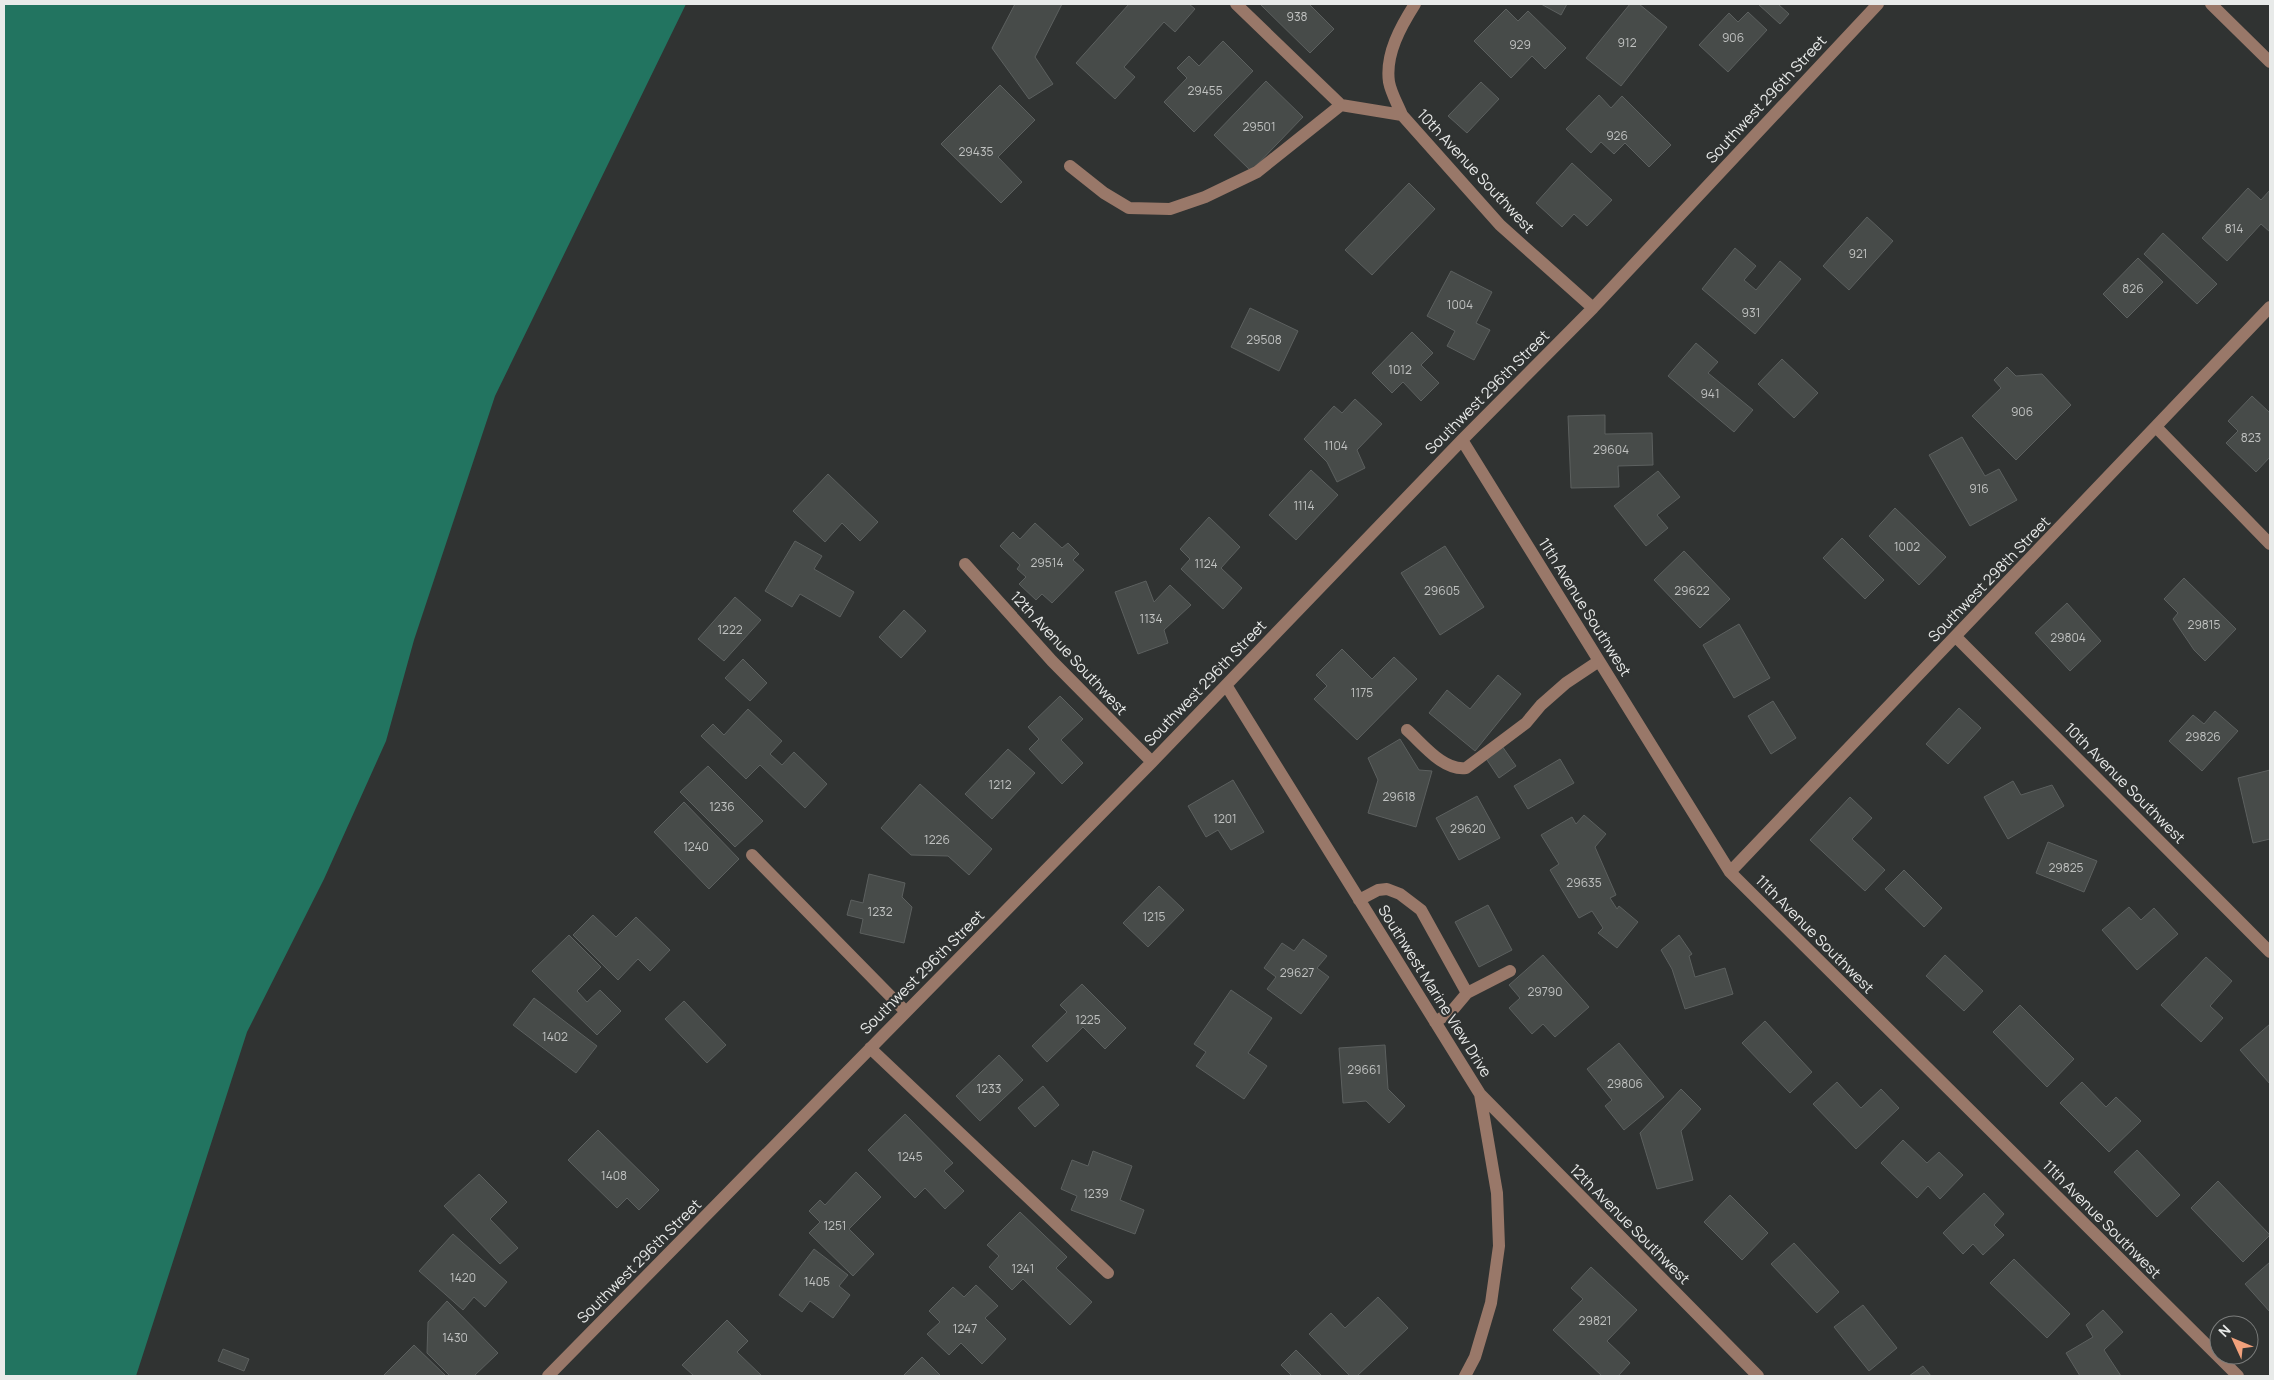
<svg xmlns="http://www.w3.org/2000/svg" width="2274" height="1380" viewBox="0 0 2274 1380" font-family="Manrope,sans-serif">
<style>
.water{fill:#227460}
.building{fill:#474b49;stroke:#5c605f}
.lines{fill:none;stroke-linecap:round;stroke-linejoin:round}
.minor{stroke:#997869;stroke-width:12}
.labels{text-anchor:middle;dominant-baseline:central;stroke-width:4.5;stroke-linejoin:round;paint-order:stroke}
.number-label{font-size:12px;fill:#c0c2c1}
.street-label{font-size:15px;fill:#e8eae9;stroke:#303332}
</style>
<rect width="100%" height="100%" fill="#303332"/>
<path class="water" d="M 4,4 L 686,4 L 495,396 L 414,640 L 386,741 L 324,879 L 247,1032 L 136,1376 L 4,1376 Z"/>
<path class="building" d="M 1015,4 L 1062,4 L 1035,57 L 1053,84 L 1029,99 L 992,48 Z
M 1129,4 L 1189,4 L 1195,9 L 1175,32 L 1164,22 L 1124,67 L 1135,77 L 1115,99 L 1076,63 Z
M 1260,4 L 1309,4 L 1334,29 L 1310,53 Z
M 1541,4 L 1567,4 L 1561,15 Z
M 1630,4 L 1639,4 L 1667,27 L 1621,86 L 1586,58 Z
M 1758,4 L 1778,4 L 1789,14 L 1780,24 Z
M 1506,9 L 1518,21 L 1528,11 L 1566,48 L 1545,69 L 1532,56 L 1511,78 L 1474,41 Z
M 1748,12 L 1767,30 L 1728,72 L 1699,45 L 1729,13 L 1738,22 Z
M 1223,41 L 1253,71 L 1194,132 L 1164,102 L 1187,78 L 1177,68 L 1189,56 L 1199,66 Z
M 1266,81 L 1303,117 L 1251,171 L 1214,135 Z
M 1481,82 L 1499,99 L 1467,133 L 1448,116 Z
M 1000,85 L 1035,120 L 998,157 L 1022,182 L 1001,203 L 941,144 Z
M 1599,95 L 1611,108 L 1622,96 L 1671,145 L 1649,167 L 1625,143 L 1614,154 L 1601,142 L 1591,153 L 1566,129 Z
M 1572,163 L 1612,200 L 1587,226 L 1574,214 L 1562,227 L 1536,203 Z
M 1409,183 L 1435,209 L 1372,275 L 1345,250 Z
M 2248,188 L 2261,200 L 2270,190 L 2270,232 L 2261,224 L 2227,261 L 2202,238 Z
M 1867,217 L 1893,241 L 1849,290 L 1823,266 Z
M 2163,233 L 2217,284 L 2197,304 L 2144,254 Z
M 1735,248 L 1756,266 L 1744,280 L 1756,290 L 1780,261 L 1801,279 L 1755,334 L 1702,289 Z
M 2138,258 L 2163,282 L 2127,318 L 2103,294 Z
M 1451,271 L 1492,292 L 1476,323 L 1490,330 L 1474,360 L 1447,346 L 1455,331 L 1427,316 Z
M 1250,308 L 1298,331 L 1279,371 L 1231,347 Z
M 1412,332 L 1433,353 L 1421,365 L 1439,383 L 1421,401 L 1403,382 L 1392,393 L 1372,373 Z
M 1696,343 L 1718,362 L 1708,373 L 1753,410 L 1734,432 L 1668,376 Z
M 1782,359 L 1818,393 L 1794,418 L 1758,384 Z
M 2007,367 L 2016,376 L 2042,374 L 2071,405 L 2016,460 L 1972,416 L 2001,388 L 1994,380 Z
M 2252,396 L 2270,413 L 2270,457 L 2256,472 L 2226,443 L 2238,431 L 2228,421 Z
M 1355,399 L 1382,424 L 1357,450 L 1365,468 L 1337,482 L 1327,462 L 1304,439 L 1334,406 L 1342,413 Z
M 1605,415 L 1605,434 L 1652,433 L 1653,465 L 1618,466 L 1619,487 L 1571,488 L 1568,416 Z
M 1962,437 L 1985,476 L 1999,469 L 2017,500 L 1970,526 L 1929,455 Z
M 1311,470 L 1338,495 L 1296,540 L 1269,515 Z
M 1658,471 L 1680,497 L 1657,515 L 1668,528 L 1646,546 L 1614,506 Z
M 828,474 L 878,522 L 860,541 L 842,523 L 825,542 L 793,511 Z
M 1895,508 L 1946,557 L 1919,585 L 1869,536 Z
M 1209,517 L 1240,547 L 1221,568 L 1242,588 L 1223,609 L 1181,569 L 1190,559 L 1180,549 Z
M 1035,523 L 1062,548 L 1068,543 L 1079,554 L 1073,560 L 1084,570 L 1052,603 L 1042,594 L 1036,600 L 1019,584 L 1026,577 L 1017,569 L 1020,565 L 1000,546 L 1013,532 L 1020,539 Z
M 1842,538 L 1884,580 L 1865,599 L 1823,558 Z
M 795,541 L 822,556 L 814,569 L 854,592 L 840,617 L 800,594 L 792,607 L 765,591 Z
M 1445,546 L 1484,607 L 1440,635 L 1401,573 Z
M 1684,551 L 1730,599 L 1700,628 L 1654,580 Z
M 2184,578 L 2236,629 L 2205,661 L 2194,650 L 2173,619 L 2178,613 L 2164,599 Z
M 1146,581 L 1154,602 L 1170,585 L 1191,605 L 1164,630 L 1168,643 L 1138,654 L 1115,592 Z
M 735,597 L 761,620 L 724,661 L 698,639 Z
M 2067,603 L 2101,641 L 2070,671 L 2035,633 Z
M 904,610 L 926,631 L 901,658 L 879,637 Z
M 1739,624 L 1770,678 L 1734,698 L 1703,645 Z
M 1342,649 L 1372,679 L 1394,657 L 1417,679 L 1357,740 L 1314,699 L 1327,686 L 1316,675 Z
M 743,659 L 767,683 L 750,701 L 725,678 Z
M 1498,675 L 1521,694 L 1475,751 L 1429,713 L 1447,690 L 1470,709 Z
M 1060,696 L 1083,719 L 1061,740 L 1083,763 L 1062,784 L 1029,749 L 1039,739 L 1028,727 Z
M 1773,701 L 1796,738 L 1771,754 L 1748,716 Z
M 1959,708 L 1981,728 L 1948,764 L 1926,744 Z
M 748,709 L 782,741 L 770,754 L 782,765 L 794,752 L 827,784 L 805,808 L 760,765 L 746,779 L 701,736 L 713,724 L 724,735 Z
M 2215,711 L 2238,731 L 2202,771 L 2169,741 L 2193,715 L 2204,724 Z
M 1400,739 L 1419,770 L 1432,771 L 1416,827 L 1368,813 L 1378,780 L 1368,758 Z
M 1502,746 L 1516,766 L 1499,778 L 1485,757 Z
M 1008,749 L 1035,773 L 992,819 L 965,794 Z
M 1560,759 L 1574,783 L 1528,809 L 1514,786 Z
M 708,766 L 763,821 L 735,847 L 680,792 Z
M 2270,770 L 2270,839 L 2253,843 L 2238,778 Z
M 1233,780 L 1264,832 L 1231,850 L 1218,830 L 1206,837 L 1188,806 Z
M 2013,781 L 2021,795 L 2052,785 L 2064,806 L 2008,839 L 1984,797 Z
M 920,784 L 992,849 L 969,875 L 948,856 L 911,855 L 881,828 Z
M 1477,796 L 1500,838 L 1459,860 L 1436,818 Z
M 1850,797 L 1872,818 L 1852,839 L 1885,870 L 1865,891 L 1810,840 Z
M 684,802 L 739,859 L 709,889 L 654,832 Z
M 1584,815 L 1606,834 L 1595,847 L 1616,895 L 1610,898 L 1617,909 L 1619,906 L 1638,922 L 1617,948 L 1598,933 L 1603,928 L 1592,911 L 1579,918 L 1550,870 L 1559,864 L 1541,835 L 1572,817 L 1576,824 Z
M 2048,842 L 2097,861 L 2084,892 L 2036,873 Z
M 1904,870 L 1942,908 L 1924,927 L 1885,889 Z
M 869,874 L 905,883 L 902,897 L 912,907 L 904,943 L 860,933 L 863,919 L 847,915 L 851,900 L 863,903 Z
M 1159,886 L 1184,910 L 1148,947 L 1123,923 Z
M 1488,905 L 1512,950 L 1479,967 L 1455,922 Z
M 2129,907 L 2141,920 L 2154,908 L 2178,934 L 2137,970 L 2102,930 Z
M 593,915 L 616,937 L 636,917 L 670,950 L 650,971 L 638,959 L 618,980 L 573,935 Z
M 569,935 L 601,967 L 577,991 L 587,1002 L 600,990 L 621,1011 L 597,1035 L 532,971 Z
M 1679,935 L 1692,954 L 1689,956 L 1695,977 L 1725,968 L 1733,994 L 1685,1009 L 1672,969 L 1661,950 Z
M 1303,939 L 1327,956 L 1317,968 L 1329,977 L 1301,1014 L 1267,989 L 1276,977 L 1264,968 L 1282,943 L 1294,951 Z
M 1543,955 L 1589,1007 L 1555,1037 L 1543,1024 L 1532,1034 L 1509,1008 L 1520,998 L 1509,985 Z
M 1945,955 L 1983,991 L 1964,1011 L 1926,976 Z
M 2206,957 L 2232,981 L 2210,1006 L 2223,1018 L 2201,1042 L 2161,1005 Z
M 1082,984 L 1126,1028 L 1105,1049 L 1083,1027 L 1047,1062 L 1032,1046 L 1067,1012 L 1060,1005 Z
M 1231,990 L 1272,1018 L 1248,1053 L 1267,1066 L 1244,1099 L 1196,1066 L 1206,1052 L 1194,1044 Z
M 534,998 L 597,1046 L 576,1073 L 513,1025 Z
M 684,1001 L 726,1045 L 707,1063 L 665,1019 Z
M 2020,1005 L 2074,1059 L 2047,1087 L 1993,1032 Z
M 1765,1021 L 1812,1072 L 1790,1093 L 1742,1043 Z
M 2270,1024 L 2270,1084 L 2240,1050 Z
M 1619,1043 L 1664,1097 L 1624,1130 L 1605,1106 L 1612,1100 L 1587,1069 Z
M 1385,1045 L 1388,1089 L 1405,1106 L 1389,1123 L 1366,1101 L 1343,1103 L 1339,1048 Z
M 999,1055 L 1023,1080 L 980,1121 L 956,1096 Z
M 1837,1082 L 1861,1108 L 1881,1089 L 1899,1108 L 1856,1149 L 1813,1104 Z
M 2082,1082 L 2106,1107 L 2116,1097 L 2141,1121 L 2109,1152 L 2060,1103 Z
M 1043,1086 L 1059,1105 L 1035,1127 L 1018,1108 Z
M 1681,1089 L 1701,1109 L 1681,1131 L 1693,1180 L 1657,1189 L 1640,1133 Z
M 905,1114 L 953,1163 L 944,1171 L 964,1191 L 945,1209 L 925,1188 L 915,1198 L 868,1150 Z
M 598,1130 L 659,1190 L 639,1210 L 627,1198 L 617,1208 L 568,1160 Z
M 1903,1140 L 1927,1163 L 1939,1152 L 1963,1175 L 1940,1199 L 1928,1186 L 1917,1198 L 1881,1163 Z
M 2137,1150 L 2180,1195 L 2157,1217 L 2114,1172 Z
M 1093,1151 L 1132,1166 L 1120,1200 L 1144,1210 L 1135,1234 L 1071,1210 L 1077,1196 L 1061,1189 L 1072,1160 L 1088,1166 Z
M 856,1172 L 881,1197 L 849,1229 L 874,1254 L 853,1276 L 809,1233 L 820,1222 L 809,1211 L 820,1200 L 825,1205 Z
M 479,1174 L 507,1202 L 490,1219 L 518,1248 L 500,1264 L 444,1206 Z
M 2218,1181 L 2270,1235 L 2243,1262 L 2191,1208 Z
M 1984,1193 L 2004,1214 L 1994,1225 L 2004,1235 L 1983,1255 L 1973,1244 L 1963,1254 L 1943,1233 Z
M 1730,1195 L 1768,1233 L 1742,1260 L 1704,1222 Z
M 1020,1212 L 1067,1257 L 1056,1268 L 1092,1302 L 1070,1325 L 1023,1279 L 1012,1290 L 989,1267 L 999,1256 L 987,1245 Z
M 453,1234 L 507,1282 L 485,1307 L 474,1297 L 463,1310 L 419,1271 Z
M 1794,1243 L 1839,1292 L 1817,1313 L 1771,1264 Z
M 814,1249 L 848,1275 L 839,1286 L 850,1295 L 833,1318 L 810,1301 L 802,1312 L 779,1295 Z
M 2014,1259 L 2070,1314 L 2047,1338 L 1990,1283 Z
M 2270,1262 L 2270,1312 L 2245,1284 Z
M 1591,1267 L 1637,1310 L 1607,1341 L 1630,1363 L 1618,1376 L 1602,1376 L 1553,1330 L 1583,1299 L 1571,1288 Z
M 976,1285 L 998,1306 L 985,1318 L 1006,1339 L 982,1364 L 961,1343 L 949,1355 L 927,1334 L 940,1322 L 929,1311 L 953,1287 L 964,1297 Z
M 1378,1297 L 1408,1328 L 1357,1376 L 1350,1376 L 1309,1334 L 1331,1313 L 1345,1328 Z
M 447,1301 L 498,1353 L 474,1376 L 450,1376 L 427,1353 L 428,1322 Z
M 1863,1305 L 1897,1348 L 1869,1371 L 1834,1327 Z
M 2103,1310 L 2123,1332 L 2104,1350 L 2121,1376 L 2080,1376 L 2066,1353 L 2093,1337 L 2086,1325 Z
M 727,1320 L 748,1341 L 737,1352 L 762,1376 L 694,1376 L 682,1365 Z
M 414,1345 L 446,1376 L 383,1376 Z
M 223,1349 L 249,1359 L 244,1371 L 218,1361 Z
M 1296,1350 L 1322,1376 L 1292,1376 L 1281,1365 Z
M 922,1357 L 941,1376 L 903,1376 Z
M 1923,1366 L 1931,1376 L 1909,1376 Z"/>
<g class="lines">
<path class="minor" d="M 1236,4 L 1341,105 L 1402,115 L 1500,225 L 1593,308
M 2211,4 L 2270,62
M 1402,115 C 1398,105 1391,93 1389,82 C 1385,54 1401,26 1415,4
M 1070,166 L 1104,193 L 1129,208 L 1170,209 L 1205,197 L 1257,172 L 1341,105
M 2156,427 L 2270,544
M 1462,440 L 1730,872 L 2238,1376
M 965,564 L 1052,661 L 1152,762
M 1956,637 L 2270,952
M 1226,685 L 1480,1094 L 1497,1193 L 1499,1246 L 1491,1303 L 1475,1357 L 1465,1376
M 1407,730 C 1423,744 1443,771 1466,768 L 1526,723 L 1541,705 L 1566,683 L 1599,661
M 752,855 L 906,1012
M 1730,872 L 2270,307
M 1359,900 L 1378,890 L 1387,889 L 1400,894 L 1421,910 L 1467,993 L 1451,1012 L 1435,1022
M 1467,993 L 1510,971
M 870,1048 L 1108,1273
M 1480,1094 L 1758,1376
M 548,1376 L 1152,762 L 1462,440 L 1593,308 L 1878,4"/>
</g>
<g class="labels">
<g class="number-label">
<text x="1297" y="16">938</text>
<text x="1733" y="37">906</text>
<text x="1627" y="42">912</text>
<text x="1520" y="44">929</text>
<text x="1205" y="90">29455</text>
<text x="1259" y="126">29501</text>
<text x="1617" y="135">926</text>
<text x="976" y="151">29435</text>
<text x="2234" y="228">814</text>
<text x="1858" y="253">921</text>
<text x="2133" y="288">826</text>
<text x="1460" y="304">1004</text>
<text x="1751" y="312">931</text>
<text x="1264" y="339">29508</text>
<text x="1400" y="369">1012</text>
<text x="1710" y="393">941</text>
<text x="2022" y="411">906</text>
<text x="2251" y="437">823</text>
<text x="1336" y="445">1104</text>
<text x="1611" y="449">29604</text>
<text x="1979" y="488">916</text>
<text x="1304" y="505">1114</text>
<text x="1907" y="546">1002</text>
<text x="1047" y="562">29514</text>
<text x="1206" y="563">1124</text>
<text x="1442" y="590">29605</text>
<text x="1692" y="590">29622</text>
<text x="1151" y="618">1134</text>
<text x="2204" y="624">29815</text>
<text x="730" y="629">1222</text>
<text x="2068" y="637">29804</text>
<text x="1362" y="692">1175</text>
<text x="2203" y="736">29826</text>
<text x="1000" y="784">1212</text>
<text x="1399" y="796">29618</text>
<text x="722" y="806">1236</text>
<text x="1225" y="818">1201</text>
<text x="1468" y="828">29620</text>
<text x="937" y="839">1226</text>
<text x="696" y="846">1240</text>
<text x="2066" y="867">29825</text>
<text x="1584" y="882">29635</text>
<text x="880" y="911">1232</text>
<text x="1154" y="916">1215</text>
<text x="1297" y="972">29627</text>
<text x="1545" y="991">29790</text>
<text x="1088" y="1019">1225</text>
<text x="555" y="1036">1402</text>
<text x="1364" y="1069">29661</text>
<text x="1625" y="1083">29806</text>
<text x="989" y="1088">1233</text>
<text x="910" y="1156">1245</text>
<text x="614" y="1175">1408</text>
<text x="1096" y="1193">1239</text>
<text x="835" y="1225">1251</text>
<text x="1023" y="1268">1241</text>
<text x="463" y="1277">1420</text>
<text x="817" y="1281">1405</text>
<text x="1595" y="1320">29821</text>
<text x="965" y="1328">1247</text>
<text x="455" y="1337">1430</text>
</g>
<g class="street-label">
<text transform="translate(1766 99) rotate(-47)">Southwest 296th Street</text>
<text transform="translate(1476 171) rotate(47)">10th Avenue Southwest</text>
<text transform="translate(1487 392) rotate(-45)">Southwest 296th Street</text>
<text transform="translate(1989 579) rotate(-46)">Southwest 298th Street</text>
<text transform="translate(1585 607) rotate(58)">11th Avenue Southwest</text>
<text transform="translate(1069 653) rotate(47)">12th Avenue Southwest</text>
<text transform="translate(1205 683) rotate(-46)">Southwest 296th Street</text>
<text transform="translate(2125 783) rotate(45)">10th Avenue Southwest</text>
<text transform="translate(1815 934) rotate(45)">11th Avenue Southwest</text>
<text transform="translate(922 972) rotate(-45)">Southwest 296th Street</text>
<text transform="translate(1435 991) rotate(58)">Southwest Marine View Drive</text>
<text transform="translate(2102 1219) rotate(45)">11th Avenue Southwest</text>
<text transform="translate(1630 1224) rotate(45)">12th Avenue Southwest</text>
<text transform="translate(639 1261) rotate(-45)">Southwest 296th Street</text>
</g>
</g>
<rect width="2274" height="1380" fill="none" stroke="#e8eae9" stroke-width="10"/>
<g transform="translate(2234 1340) rotate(314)"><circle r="24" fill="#303332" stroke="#7a7c7b"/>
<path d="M0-4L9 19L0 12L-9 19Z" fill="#f1a17c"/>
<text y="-8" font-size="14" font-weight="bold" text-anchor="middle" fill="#e8eae9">N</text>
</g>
</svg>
